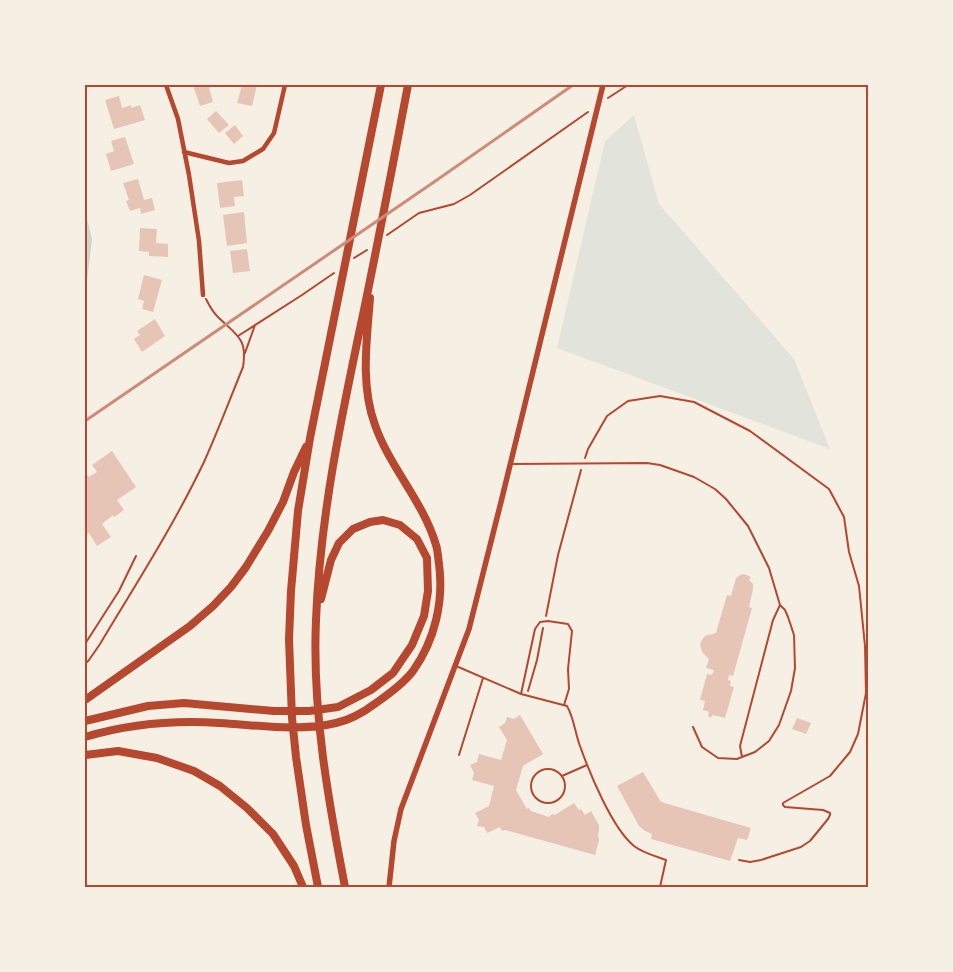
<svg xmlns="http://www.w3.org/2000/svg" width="953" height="972" viewBox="0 0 953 972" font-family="Overpass,sans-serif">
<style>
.green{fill:#e2e4dc}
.water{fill:#c9d6d2}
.building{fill:#e6c5b7}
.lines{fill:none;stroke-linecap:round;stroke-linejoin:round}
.path{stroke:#b5482f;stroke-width:2}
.service{stroke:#b5482f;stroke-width:2}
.minor{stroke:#b5482f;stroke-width:4.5}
.tertiary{stroke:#b5482f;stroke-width:5.5}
.motorway{stroke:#b5482f;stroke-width:8}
.rail{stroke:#cf8b77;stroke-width:3}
.neatline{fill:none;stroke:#b5482f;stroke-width:2}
</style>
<rect width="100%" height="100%" fill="#f6efe4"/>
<path class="green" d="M 634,115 L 659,204 L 794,359 L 830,449 L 557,348 L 605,141 Z"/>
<path class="water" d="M 85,211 L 92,239 L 85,297 Z"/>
<path class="building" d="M 193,85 L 215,85 L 209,88 L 213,102 L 200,106 Z
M 242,85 L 257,85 L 252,106 L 237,103 Z
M 119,96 L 122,108 L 131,105 L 131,108 L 140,105 L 145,120 L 114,129 L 105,100 Z
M 216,111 L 229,125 L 219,133 L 207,119 Z
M 235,125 L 243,136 L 234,144 L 225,133 Z
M 125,137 L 134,164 L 111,171 L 106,154 L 114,151 L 111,141 Z
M 138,179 L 144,200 L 152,198 L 155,210 L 141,214 L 140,208 L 130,211 L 126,201 L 129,200 L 123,183 Z
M 242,180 L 244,196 L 234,197 L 235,206 L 220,208 L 217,183 Z
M 244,212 L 247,243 L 227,246 L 223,215 Z
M 140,228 L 157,229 L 156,243 L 168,244 L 168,257 L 149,256 L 149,252 L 139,251 Z
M 247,249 L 250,271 L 233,273 L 230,251 Z
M 144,275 L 162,280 L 153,312 L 142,309 L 144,301 L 138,299 Z
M 155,319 L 165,336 L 142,352 L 134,339 L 140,335 L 137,331 Z
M 112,451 L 136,487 L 117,500 L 124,510 L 114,517 L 113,515 L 102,524 L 111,537 L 97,546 L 89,533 L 87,534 L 85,531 L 85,472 L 89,477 L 97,472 L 92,465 Z
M 742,574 L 747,575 L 751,577 L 749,580 L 753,584 L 753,589 L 749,607 L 752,608 L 733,676 L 729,675 L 728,680 L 731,681 L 730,686 L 734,687 L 725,718 L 713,715 L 710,718 L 708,715 L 709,712 L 703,710 L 705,701 L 700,700 L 707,674 L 712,675 L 714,670 L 706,668 L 709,659 L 702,652 L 700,644 L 702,640 L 705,636 L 716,633 L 727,595 L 731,596 L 736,578 Z
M 520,715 L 543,754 L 523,766 L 516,790 L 527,809 L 529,808 L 531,811 L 549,817 L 552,814 L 555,815 L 574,803 L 579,810 L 581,809 L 585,815 L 591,811 L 599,825 L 599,830 L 598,835 L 599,840 L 595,855 L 505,830 L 502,831 L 500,827 L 487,833 L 484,827 L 477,826 L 479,820 L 475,813 L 489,806 L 494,786 L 472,780 L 474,773 L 470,765 L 477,762 L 479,754 L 501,760 L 507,740 L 499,727 L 505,723 L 507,717 L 514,719 Z
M 797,718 L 811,723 L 806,734 L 792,729 Z
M 643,772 L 661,802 L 751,828 L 747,840 L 738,838 L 730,861 L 651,839 L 652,834 L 645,831 L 639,826 L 617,786 Z"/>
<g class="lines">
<path class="path" d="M 608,98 L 628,85
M 387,235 L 419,213 L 454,204 L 470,195 L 588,112
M 354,258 L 367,250
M 238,336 L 302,295 L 334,273
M 245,353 L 255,325
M 585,458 L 588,449 L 607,416 L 628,401 L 660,396 L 694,402 L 750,431 L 829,489 L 844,517 L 849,552 L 859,586 L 865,646 L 866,693 L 858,734 L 850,752 L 830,776 L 783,803 L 783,805 L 785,807 L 823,810 L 830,813 L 830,815 L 828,819 L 810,841 L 801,847 L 761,860 L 750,862 L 739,860
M 546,616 L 558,555 L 581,470
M 85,664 L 89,660 L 100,644 C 136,584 174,525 204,462 C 218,431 230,399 243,367 C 248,338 236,335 217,316 C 213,312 209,305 206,299
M 528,691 L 537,660 L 543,628"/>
<path class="service" d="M 513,464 L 647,463 L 660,465 L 694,477 L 715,489 L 726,499 L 748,526 L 769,568 L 780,605 L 785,610 L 788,617 L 794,635 L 795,668 L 791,691 L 779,725 L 769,741 L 755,752 L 742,757 L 740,746 L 773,620 L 780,605
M 85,644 L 119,591 L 136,556
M 456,666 L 521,694 L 567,706 C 574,718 575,733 580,746 C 590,774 612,828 634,846 C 643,853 655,856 666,860 L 660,887
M 521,694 L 535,629 L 540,622 L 548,621 L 568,624 L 572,631 L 568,669 L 569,689 L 564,705
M 693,727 L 702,747 L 718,758 L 737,759 L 742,757
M 459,755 L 483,678
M531 786a17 17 0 1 1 34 0a17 17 0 1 1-34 0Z
M 562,776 L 587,765"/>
<path class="minor" d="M 166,85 L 178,119 L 189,175 L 199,241 L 203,295
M 184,152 L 229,163 L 243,161 L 263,149 L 274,133 L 285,85"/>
<path class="tertiary" d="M 389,887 L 394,841 L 401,809 L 469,629 L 502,498 L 603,85"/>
<path class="motorway" d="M 85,700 L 190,626 L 213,606 L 231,587 L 246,567 L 268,531 L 283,502 L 294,472 L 306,447
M 85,721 L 148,706 L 184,703 L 274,711 L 309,711 L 338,707 L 371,690 L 393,673 L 412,645 L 424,616 L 428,591 L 427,558 L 417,539 L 400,525 L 383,520 L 370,522 L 353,529 L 339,543 L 331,560 L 321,599
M 85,737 C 129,724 173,720 219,723 C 257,725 298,732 336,723 C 350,720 364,712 376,703 C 389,694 403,684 413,671 C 435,640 444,601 439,564 C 438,558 438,551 436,545 C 423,501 390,468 375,425 C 360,384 367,339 370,298
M 85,755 L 118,751 L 157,758 L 194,771 L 220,786 L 247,808 L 273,834 L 294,866 L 303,887
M 318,887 L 306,825 L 296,757 L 292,718 L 289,639 L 291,591 L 298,511 L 310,438 L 381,85
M 345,887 C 328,799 312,710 316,620 C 320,514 343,409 365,305 C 380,232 394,159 408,85"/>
<path class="rail" d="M 85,421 L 434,182 L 573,85"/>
</g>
<rect width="953" height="972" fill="none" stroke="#f6efe4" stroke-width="172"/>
<rect x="86" y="86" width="781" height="800" class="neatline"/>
</svg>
